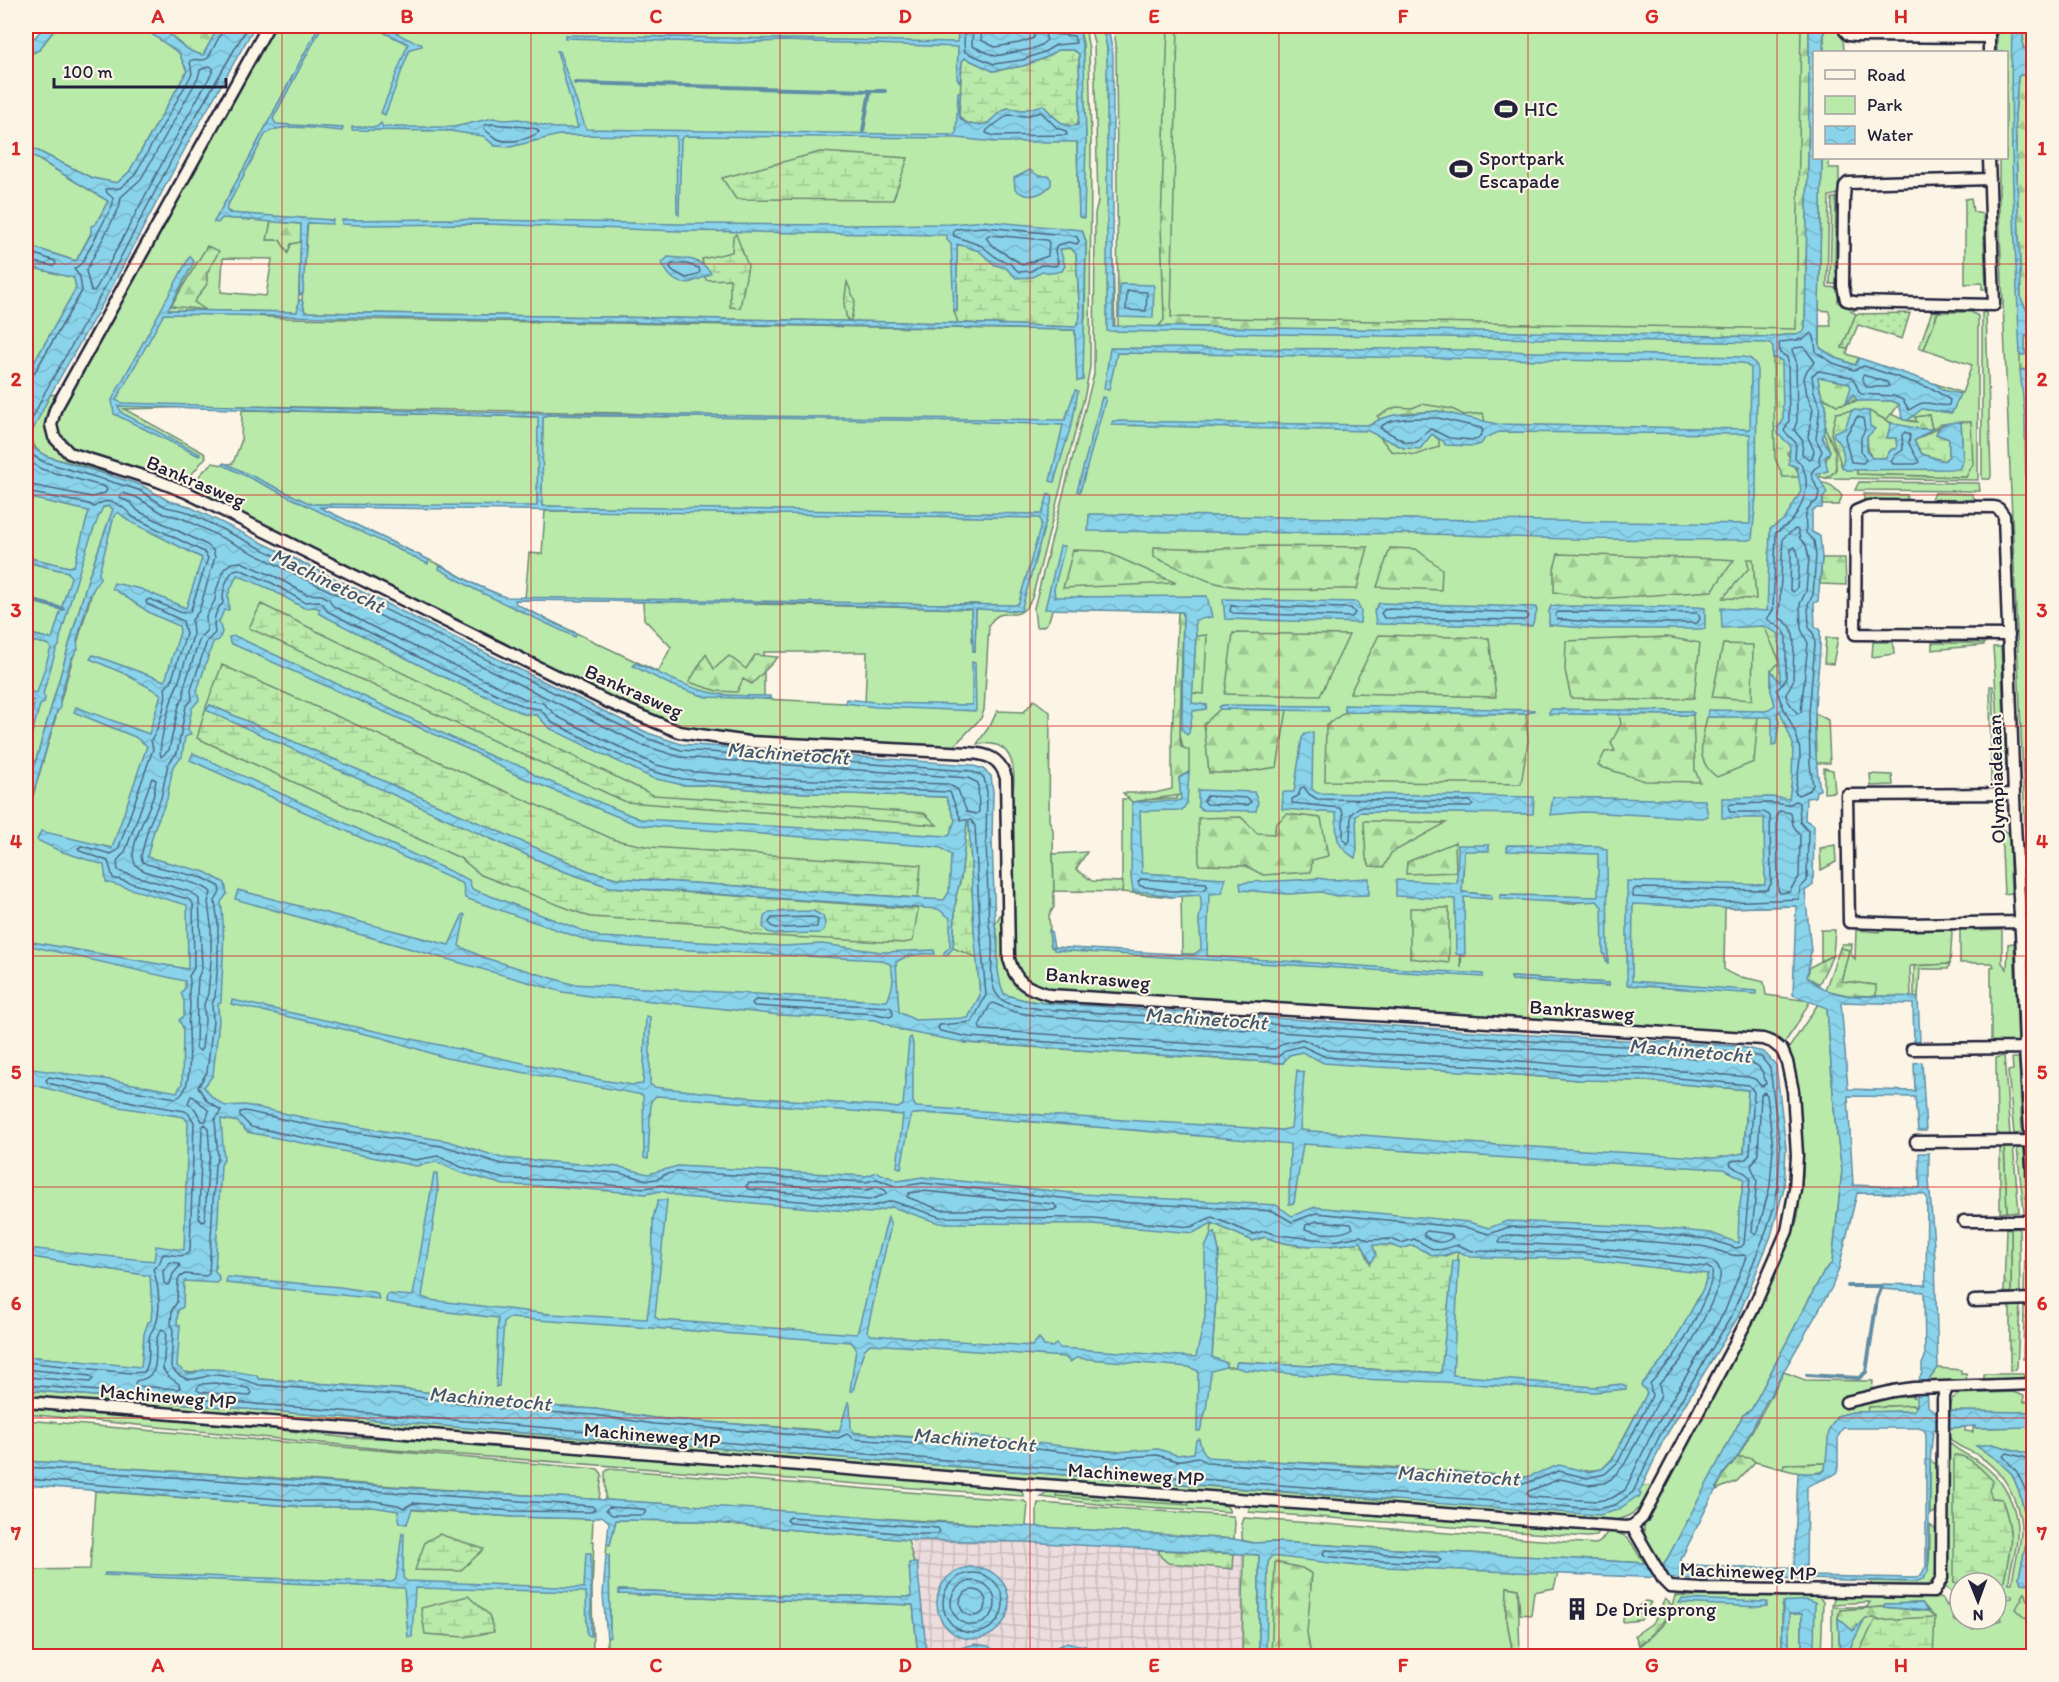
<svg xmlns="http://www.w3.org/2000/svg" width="2059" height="1682" viewBox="0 0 2059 1682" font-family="Itim,sans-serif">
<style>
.industrial{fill:url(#industrial-grid)}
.green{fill:#b9eaa9;stroke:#6e8672;stroke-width:1.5;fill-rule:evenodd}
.forest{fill:url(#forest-firs);stroke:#6e8672;stroke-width:1.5}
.wetland{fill:url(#wetland-marsh);stroke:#6e8672;stroke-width:1.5}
.garden{fill:url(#garden-dots);stroke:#6e8672;stroke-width:1.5}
.water{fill:url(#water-waves);stroke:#608da5;stroke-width:1.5;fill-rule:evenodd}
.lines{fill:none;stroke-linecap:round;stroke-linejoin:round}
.shore{stroke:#4c6981;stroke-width:1.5}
.stream{stroke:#608da5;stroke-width:4}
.minor-casing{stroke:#22223b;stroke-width:15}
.minor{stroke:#fcf5e5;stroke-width:10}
.grid{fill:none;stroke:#d62828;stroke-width:1.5;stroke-opacity:0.55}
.labels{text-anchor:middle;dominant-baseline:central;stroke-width:4.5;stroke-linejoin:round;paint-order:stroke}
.poi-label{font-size:20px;fill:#22223b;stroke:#fcf5e5;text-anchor:start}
.street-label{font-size:20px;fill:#22223b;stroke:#fcf5e5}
.water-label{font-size:21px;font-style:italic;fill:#415770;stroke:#fcf5e5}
.neatline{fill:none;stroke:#d62828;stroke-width:2}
.grid-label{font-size:20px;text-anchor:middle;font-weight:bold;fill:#d62828}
</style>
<defs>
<pattern id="industrial-grid" width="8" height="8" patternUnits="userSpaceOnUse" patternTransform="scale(1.5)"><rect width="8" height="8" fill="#eddcdd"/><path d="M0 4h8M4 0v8" fill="none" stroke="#cbbcbf"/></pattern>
<pattern id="forest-firs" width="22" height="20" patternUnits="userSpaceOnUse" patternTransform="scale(1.5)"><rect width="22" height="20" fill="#b9eaa9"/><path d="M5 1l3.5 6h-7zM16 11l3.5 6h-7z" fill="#9fc892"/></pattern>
<pattern id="wetland-marsh" width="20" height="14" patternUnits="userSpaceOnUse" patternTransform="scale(1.5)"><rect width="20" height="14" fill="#b9eaa9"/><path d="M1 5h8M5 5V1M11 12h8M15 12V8" fill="none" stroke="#9fc892"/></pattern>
<pattern id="garden-dots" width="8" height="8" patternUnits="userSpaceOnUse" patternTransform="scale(1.5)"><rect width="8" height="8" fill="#b9eaa9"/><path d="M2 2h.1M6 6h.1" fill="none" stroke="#9fc892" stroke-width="1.8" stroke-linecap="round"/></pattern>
<pattern id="water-waves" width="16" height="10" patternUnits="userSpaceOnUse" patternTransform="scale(1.5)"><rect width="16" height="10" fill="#8ad4eb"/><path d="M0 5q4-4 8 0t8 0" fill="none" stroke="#77b6ca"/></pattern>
</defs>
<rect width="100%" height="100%" fill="#fcf5e5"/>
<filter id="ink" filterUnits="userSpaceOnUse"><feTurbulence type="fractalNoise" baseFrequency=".0167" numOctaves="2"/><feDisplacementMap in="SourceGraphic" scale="12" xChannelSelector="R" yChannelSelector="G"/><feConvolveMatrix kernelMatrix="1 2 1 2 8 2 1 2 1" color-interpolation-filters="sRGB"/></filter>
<g filter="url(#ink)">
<path class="industrial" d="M 910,1528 L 1250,1545 L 1261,1656 L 922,1656 Z"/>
<path class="green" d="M 57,26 L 140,26 L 179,53 L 187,71 L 129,172 L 117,183 L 92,178 L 26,145 L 26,56 L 39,50 Z
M 274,26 L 319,26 L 244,168 L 214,222 L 221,218 L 271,221 L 268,240 L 280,240 L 288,252 L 291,243 L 301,242 L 298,312 L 168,310 L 285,318 L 1075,330 L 1077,380 L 1085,317 L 1086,243 L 1083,232 L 1076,327 L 958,323 L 305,312 L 302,300 L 308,219 C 291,218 235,220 225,209 L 322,26 L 376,26 L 414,47 L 421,43 L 411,43 L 383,26 L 1070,26 L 1077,142 L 1079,217 L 1086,142 L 1083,44 L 1079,26 L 1085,26 L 1089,50 L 1091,141 L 1090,367 L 1085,394 L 1032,598 C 1017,629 1003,601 989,625 L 984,710 L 981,718 L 953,747 L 933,748 L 765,738 L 696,731 L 652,717 L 452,622 L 199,494 C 190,481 203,471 213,463 L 223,465 L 233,463 L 241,442 L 242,410 L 539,417 L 537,510 L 316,504 L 320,508 L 446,568 L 474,584 L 509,599 L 515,604 L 658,672 L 671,647 L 644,619 L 643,602 L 525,599 L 529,553 L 542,554 L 545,511 L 743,511 L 541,506 L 543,416 L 547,415 L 695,417 L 624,413 L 241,406 L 124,409 L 204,453 L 206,457 L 187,480 L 178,484 L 63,445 C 55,432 55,424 60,409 ZM 223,258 L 272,259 L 266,296 L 221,292 ZM 753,604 L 977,604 L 989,609 L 976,609 L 975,651 L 973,651 L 971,609 ZM 764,652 L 867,652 L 865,704 L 764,699 Z
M 1090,26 L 1102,26 L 1107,47 L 1115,331 L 1118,328 L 1116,44 L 1113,26 L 1807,26 L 1803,293 L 1806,326 L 1792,906 L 1725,908 L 1724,969 C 1734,979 1750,977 1764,982 L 1766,995 L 1810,1001 L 1796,1026 L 1783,1045 L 1777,1038 L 1763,1034 L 1051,990 C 1023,981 1021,981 1012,952 C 1011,910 1009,866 1010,824 C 1010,804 1018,779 1011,760 C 1005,744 992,742 977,744 L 991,724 L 997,711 L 1024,712 L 1034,700 L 1050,712 L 1049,820 L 1053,830 L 1054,907 L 1049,915 L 1051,947 L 1219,960 L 1196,954 L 1182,954 L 1181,895 L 1171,897 L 1122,892 L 1122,799 L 1177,799 L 1183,748 L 1180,734 L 1183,611 L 1052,609 C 1050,619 1048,628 1036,627 L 1034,608 L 1094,374 L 1095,213 L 1098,201 L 1094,43 ZM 1464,859 L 1462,892 L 1491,895 L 1492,899 L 1464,896 L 1461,968 L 1458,929 ZM 1502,895 L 1596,897 L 1596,898 L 1571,904 L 1543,900 L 1511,899 ZM 1511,977 L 1608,983 L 1609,986 L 1512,980 Z
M 1824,26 L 1842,26 L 1844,51 L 1824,52 Z
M 1997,26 L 2034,26 L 2033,1013 L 1999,210 L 1999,158 L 2006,158 L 2006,52 L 1997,52 Z
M 26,152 L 108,201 L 76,261 L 26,245 Z
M 1822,158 L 1829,158 L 1829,168 L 1839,168 L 1839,194 L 1829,196 L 1827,287 L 1839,288 L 1838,302 L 1843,306 L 1852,307 L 1855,310 L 1851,311 L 1856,314 L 1842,348 L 1848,349 L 1847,354 L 1859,358 L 1855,365 L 1836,358 L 1820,348 L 1820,326 L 1831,326 L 1829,311 L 1819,310 Z
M 1971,198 L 1973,212 L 1983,214 L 1986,289 L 1982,289 L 1982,283 L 1965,284 L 1965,199 Z
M 26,266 L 74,278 L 76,288 L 26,377 Z
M 1938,312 L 1971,312 L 1978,316 L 1978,480 L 1826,478 L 1836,471 L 1835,451 L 1825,428 L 1826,405 L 1822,397 L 1837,405 L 1866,400 L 1892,401 L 1899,404 L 1887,421 C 1864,408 1863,409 1838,414 L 1838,451 L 1842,467 L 1846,470 L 1857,469 L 1857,474 L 1966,477 L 1971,422 L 1942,424 L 1932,429 L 1929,415 L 1915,417 L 1918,422 L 1908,420 L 1921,409 L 1952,413 L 1959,395 L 1942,390 L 1936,384 L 1962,393 L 1972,365 L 1924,349 Z
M 1986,312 L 1991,476 L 1990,479 L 1982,479 L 1982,313 Z
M 58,394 L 49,416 L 52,442 L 113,471 L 112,475 L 46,456 C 17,440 39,417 50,395 Z
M 1859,482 L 1979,483 L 1980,491 L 1855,490 Z
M 26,497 L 89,511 L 109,506 L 113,509 L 88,579 L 26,795 L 26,698 L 35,701 L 36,694 L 26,691 L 26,640 L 47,644 L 52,639 L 26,633 L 26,562 L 68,572 L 73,566 L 69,567 L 26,557 Z
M 118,512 L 202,558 L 316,607 L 524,714 L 538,715 L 549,728 L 683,785 L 704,785 L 781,792 L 947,797 L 955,820 L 969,822 L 980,995 L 969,1018 L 965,1043 L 1283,1063 L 1289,1055 L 1302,1052 L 1482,1072 L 1579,1080 L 1646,1081 L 1748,1090 L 1742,1178 L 1744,1179 L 1738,1243 L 1708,1273 L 1703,1289 L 1612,1459 L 1602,1469 L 1527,1477 L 1373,1466 L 1205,1458 L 654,1418 L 595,1409 L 500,1403 L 494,1399 L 489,1401 L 410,1390 L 259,1379 L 196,1371 L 194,1373 L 26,1356 L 26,820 L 114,516 Z
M 1826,638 L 1838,638 L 1833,664 L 1824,663 Z
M 1873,642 L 1893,642 L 1894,654 L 1872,657 Z
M 1932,643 L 1985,643 L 1984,645 L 1932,650 Z
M 1993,647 L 2001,647 L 2006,766 L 2001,766 Z
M 1990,686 L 1993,686 L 1997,783 L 1991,782 Z
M 1815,713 L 1828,720 L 1830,763 L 1816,763 Z
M 1824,768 L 1833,770 L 1835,792 L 1824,793 Z
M 1870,774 L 1892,775 L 1893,785 L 1871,786 Z
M 2001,829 L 2009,833 L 2011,893 L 2004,894 Z
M 1003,909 C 1004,927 1001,948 1005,966 C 1013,1000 1053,997 1080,1001 C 1089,1002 1098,1005 1107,1007 C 1072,1004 1036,1006 1004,994 L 997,978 L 998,938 L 995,925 Z
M 1880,927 L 1950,927 L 1952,933 L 1950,964 L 1910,966 L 1911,997 L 1876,996 L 1875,985 L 1841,982 L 1849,950 L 1840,948 L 1842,944 L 1852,944 L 1851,954 L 1855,959 L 1856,930 L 1879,932 Z
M 1982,927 L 1981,931 L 2002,930 L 2002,963 L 2007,969 L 2008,944 L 2014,943 L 2018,1044 L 1991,1046 L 1991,967 L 1994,966 L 1992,963 L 1960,963 L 1960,928 Z
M 1821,930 L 1835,930 L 1833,955 L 1821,961 Z
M 1818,1004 L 1827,1008 L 1835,1120 L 1842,1170 L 1832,1263 L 1824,1271 L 1751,1410 L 1743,1415 L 1688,1521 L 1686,1521 L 1686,1525 L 1667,1559 L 1661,1567 C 1651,1552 1641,1540 1645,1521 L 1770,1288 L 1793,1233 L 1798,1216 L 1803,1173 L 1800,1106 L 1794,1071 L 1787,1051 Z
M 2004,1056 L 2010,1135 L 2001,1135 L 1997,1132 L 1996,1058 Z
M 2012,1058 L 2019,1058 L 2022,1133 L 2014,1134 L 2008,1071 L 2013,1070 Z
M 2004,1145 L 2013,1145 L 2019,1212 L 2007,1212 Z
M 2019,1228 L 2020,1293 L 2011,1293 L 2011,1229 Z
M 2025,1249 L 2029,1250 L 2032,1292 L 2024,1293 Z
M 1938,1368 L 1961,1370 L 1961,1374 L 1966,1374 L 1967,1382 L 1927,1382 Z
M 1784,1372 L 1805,1380 L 1873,1381 L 1872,1392 L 1866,1399 L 1909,1396 L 1917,1398 L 1917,1405 L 1869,1407 L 1868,1412 L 1853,1412 L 1837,1416 L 1826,1463 L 1785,1464 L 1783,1469 L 1755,1462 L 1751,1458 L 1738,1457 Z
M 1984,1374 L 2024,1374 L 2027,1380 L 1984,1381 Z
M 26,1390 L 572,1437 L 1386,1500 L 1636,1497 L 1642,1486 L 1655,1485 C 1643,1503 1638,1516 1615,1520 L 930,1472 L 26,1397 Z
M 2013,1392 L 2024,1396 L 2024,1402 L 2031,1402 L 2033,1412 L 1947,1411 L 1952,1399 L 1959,1394 Z
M 26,1406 L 230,1424 L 349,1438 L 398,1438 L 1016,1487 L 1020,1489 L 1024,1496 L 393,1450 L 26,1414 Z
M 26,1420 L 598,1469 L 602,1474 L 599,1500 L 26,1461 Z
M 1973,1426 L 1977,1428 L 2033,1427 L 2033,1455 L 1992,1444 L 1977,1446 L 1995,1458 L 2012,1474 L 2019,1491 L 2029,1530 L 2019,1577 L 2021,1583 L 2033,1584 L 2033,1656 L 1846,1656 L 1865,1618 L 1877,1618 L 1895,1629 L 1934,1617 L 1922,1603 L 1885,1604 L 1883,1607 L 1840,1610 L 1838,1618 L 1840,1656 L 1832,1656 L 1832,1607 L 1867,1607 L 1870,1602 L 1832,1604 L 1835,1596 L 1937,1597 L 1943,1599 L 1947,1606 L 1952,1599 L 1960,1599 L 1960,1619 L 1996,1619 L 1996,1599 L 2012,1598 L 2012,1595 L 1996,1595 L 1996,1584 L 2003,1583 C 2011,1546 2015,1537 2002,1499 L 1992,1498 L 1975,1464 L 1954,1583 L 1960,1584 L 1960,1595 L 1955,1595 L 1946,1588 L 1946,1442 L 1949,1442 C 1959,1454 1976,1457 1987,1468 C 2010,1487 2021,1517 2016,1547 C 2014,1559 2009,1571 2009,1583 L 2012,1583 C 2014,1561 2024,1541 2020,1518 C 2017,1502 2009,1484 1998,1472 C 1992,1466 1983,1458 1976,1454 C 1964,1448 1947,1444 1947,1428 L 1965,1427 L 1965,1431 L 1973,1432 Z
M 1930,1460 L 1938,1466 L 1938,1510 L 1930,1515 Z
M 609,1469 L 1024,1501 L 1028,1504 L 1026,1526 C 886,1520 746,1509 606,1500 L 605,1472 Z
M 1051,1490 L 1187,1499 L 1227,1506 L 1230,1512 L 1096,1504 L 1041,1497 Z
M 95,1491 L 303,1507 L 373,1507 L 513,1517 L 593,1519 L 592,1541 L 594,1541 L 592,1591 L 593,1656 L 26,1656 L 26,1570 L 90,1569 Z
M 1038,1503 L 1233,1516 L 1235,1522 L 1234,1539 L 1037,1527 L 1037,1507 Z
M 1251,1504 L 1600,1529 L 1597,1536 L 1587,1537 L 1248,1512 Z
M 1244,1518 L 1596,1544 L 1600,1542 L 1609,1530 C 1638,1538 1628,1545 1645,1563 L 1275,1542 L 1253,1543 L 1242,1540 L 1242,1524 Z
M 616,1520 L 696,1521 L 908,1540 L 914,1563 L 909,1564 L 912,1597 L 758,1595 L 620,1590 L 619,1594 L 913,1605 L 918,1656 L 612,1656 L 611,1648 L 607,1647 L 607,1638 L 610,1637 L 609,1556 L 606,1555 L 607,1544 L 610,1544 Z
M 1930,1525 L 1938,1531 C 1939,1597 1934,1589 1873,1587 L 1870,1581 C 1931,1583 1930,1587 1930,1525 Z
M 1263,1554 L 1524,1572 L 1558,1573 L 1554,1588 L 1534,1592 L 1531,1615 L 1520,1614 L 1518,1589 L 1507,1587 L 1506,1615 L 1513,1654 L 1520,1656 L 1261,1656 Z
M 1675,1596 L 1819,1597 L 1823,1602 L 1821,1656 L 1789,1656 L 1788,1614 L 1802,1614 L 1802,1652 L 1815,1603 L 1782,1606 L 1782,1656 L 1631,1656 C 1640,1642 1644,1644 1655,1633 C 1665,1624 1672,1610 1675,1596 Z"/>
<path class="forest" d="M 157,26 L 219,26 L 203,55 C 185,53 171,37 157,26 Z
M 1168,26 L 1178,26 L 1171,317 L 1796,329 L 1801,26 L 1809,26 L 1809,106 L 1805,329 L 1802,333 L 1769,337 L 1159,326 L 1164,320 L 1161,223 Z
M 2023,26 L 2033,26 L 2033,48 L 2023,48 Z
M 2020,75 L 2033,75 L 2033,315 L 2027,311 L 2021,299 L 2015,116 L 2018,77 Z
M 1832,198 L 1836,198 L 1835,267 L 1839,284 L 1830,284 Z
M 271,221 L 301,224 L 301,242 L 291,244 L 288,253 L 280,240 L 267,240 Z
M 207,246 L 219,251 L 207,273 L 207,284 L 194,302 L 206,310 L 171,306 Z
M 2032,332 L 2033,332 L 2033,451 L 2025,370 L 2020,370 L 2020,355 L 2025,354 L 2025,338 Z
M 1817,376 L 1849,383 L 1857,400 L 1837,405 L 1822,397 Z
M 1422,404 L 1452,409 L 1464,415 L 1483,413 L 1485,422 L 1438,411 L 1407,413 L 1380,419 L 1377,416 L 1396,407 L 1412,408 Z
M 1891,414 C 1899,418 1908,422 1917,422 L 1915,417 L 1929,415 L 1932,429 C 1918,430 1899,428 1886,420 Z
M 1825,428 L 1835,451 L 1836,471 L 1826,478 L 1820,477 L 1821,472 L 1830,451 L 1823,432 Z
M 1432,434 L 1439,440 L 1439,447 L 1415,455 L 1391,451 L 1379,436 L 1404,448 Z
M 1935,493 L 1972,494 L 1976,502 L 1929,502 Z
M 1864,494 L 1907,495 L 1907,502 L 1864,501 Z
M 1261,546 L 1368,547 L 1357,589 C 1313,588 1250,594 1209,581 C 1191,574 1172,565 1154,557 L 1154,547 L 1211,549 Z
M 1390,548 L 1416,549 L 1442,569 L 1441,590 L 1377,587 Z
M 1073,550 L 1104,551 L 1176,583 L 1063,588 Z
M 1558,554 L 1720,559 L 1734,560 L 1712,591 L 1596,599 L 1554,592 L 1554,569 Z
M 1822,558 L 1845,558 L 1846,585 L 1820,584 Z
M 1747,559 L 1753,559 L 1756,599 L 1723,598 L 1749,568 Z
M 1178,612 L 1183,612 L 1180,734 L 1181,747 L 1189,750 L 1189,772 L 1179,778 L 1181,795 L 1132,802 L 1123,793 L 1155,793 L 1172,789 L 1172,737 Z
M 1233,633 L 1349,635 L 1320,696 L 1225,694 Z
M 1207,635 L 1204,694 L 1192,693 L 1196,636 Z
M 1379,635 L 1489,638 L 1496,697 L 1350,693 Z
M 1667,637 L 1700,643 L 1694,698 L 1640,700 L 1571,698 L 1565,670 L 1566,641 Z
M 1723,644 L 1753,645 L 1752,700 L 1712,697 Z
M 706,654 L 714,669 L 729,656 L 746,669 L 755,655 L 778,657 L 752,684 L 743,679 L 737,692 L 717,691 L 689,682 Z
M 1220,709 L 1287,710 L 1277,767 L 1238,773 L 1209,773 L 1204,724 Z
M 1345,712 L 1526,714 L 1528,741 L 1521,784 L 1325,781 L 1326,726 Z
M 1619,714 L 1693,715 L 1695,770 L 1700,782 L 1645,781 L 1598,766 L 1605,752 L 1615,751 L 1611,743 L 1621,724 Z
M 1758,716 L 1754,762 L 1717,777 C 1694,761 1702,741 1707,717 Z
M 1287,814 L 1321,818 L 1328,856 L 1312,860 L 1311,872 L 1263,875 L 1246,866 L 1199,865 L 1198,818 L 1241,817 L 1257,833 L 1274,834 L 1276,824 Z
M 1364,821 L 1371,821 L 1446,823 L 1391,853 L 1384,867 L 1370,866 L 1366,858 Z
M 1455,842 L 1456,872 L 1406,874 L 1407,862 Z
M 1835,845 L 1836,862 L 1821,870 L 1820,848 Z
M 1087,852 L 1076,869 L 1092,881 L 1123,882 L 1122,892 L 1054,891 L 1053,854 Z
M 1410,908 L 1449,908 L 1449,963 L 1410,958 Z
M 1840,948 L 1849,950 L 1841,981 L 1876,985 L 1876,996 L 1847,995 L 1825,990 Z
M 1833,955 L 1819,984 L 1807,977 L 1810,967 Z
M 2006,1228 L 2011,1229 L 2011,1293 L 2004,1292 Z
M 1917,1405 L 1913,1411 L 1910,1411 L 1868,1412 L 1869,1407 Z
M 1738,1457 L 1751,1458 L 1755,1462 L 1737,1481 L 1716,1490 L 1724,1474 Z
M 1826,1463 L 1825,1470 C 1813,1476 1796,1473 1783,1469 L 1784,1464 Z
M 1058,1490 L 1187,1499 L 1189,1505 L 1056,1496 Z
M 1158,1550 L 1234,1554 L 1233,1569 L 1168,1563 L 1161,1557 Z
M 1244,1554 L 1259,1555 L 1259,1656 L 1242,1656 Z
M 1275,1562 L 1302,1568 L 1312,1574 L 1307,1632 L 1311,1656 L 1271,1656 Z
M 1507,1587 L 1518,1589 L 1520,1656 L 1513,1655 L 1506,1615 Z
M 2025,1592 L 2029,1603 L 2033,1605 L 2033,1625 L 2016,1609 Z
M 1665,1599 L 1673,1606 C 1664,1623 1654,1634 1639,1645 L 1635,1635 L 1654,1622 Z
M 1645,1601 L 1651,1602 L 1641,1620 L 1623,1622 L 1623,1618 Z
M 1950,1605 L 1960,1605 L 1960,1619 L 1996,1619 L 1996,1606 L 1999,1607 L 2002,1620 L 1973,1629 L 1954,1621 Z
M 1883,1607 L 1928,1611 L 1935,1617 L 1918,1631 L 1895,1629 L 1877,1618 L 1865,1618 L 1853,1631 L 1838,1618 L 1840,1610 Z"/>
<path class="wetland" d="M 1057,50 L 1073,50 L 1079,54 L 1080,102 L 1078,125 C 1063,130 1053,115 1043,106 C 1037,107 1030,110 1024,110 C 1019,111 1014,108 1009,108 C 1000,109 996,117 990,122 C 980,128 965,125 959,116 L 962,61 L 965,58 L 993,71 L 1023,66 L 1047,57 Z
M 820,152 L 908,158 L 893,200 L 736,199 L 722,178 Z
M 736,234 L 748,266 L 740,308 L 730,307 L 730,279 L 706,280 L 702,259 L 732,252 L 733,237 Z
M 957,244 L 1060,249 L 1071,248 L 1076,254 L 1080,317 L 1076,327 L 958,323 L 954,311 L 957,310 Z
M 847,282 L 855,301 L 851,320 L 847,320 L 844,304 Z
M 1773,357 L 1784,360 L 1792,447 L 1787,453 L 1801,477 L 1783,477 L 1775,458 Z
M 1854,410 L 1840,441 L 1845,457 L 1848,459 L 1842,467 L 1831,434 L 1836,413 Z
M 1869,411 L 1891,423 L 1887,438 L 1896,438 L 1897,448 L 1891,450 L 1885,458 L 1872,458 C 1863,445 1870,427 1869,411 Z
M 1961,422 L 1971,422 L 1973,464 L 1966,477 L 1857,474 L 1857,469 L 1867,470 L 1963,461 Z
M 1939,427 L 1936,434 L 1949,439 L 1949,456 L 1944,461 L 1922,454 L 1914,441 Z
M 1815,483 C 1829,482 1834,486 1842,496 L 1839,505 L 1823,505 L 1823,498 Z
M 261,604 L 653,795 L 924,813 L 937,825 L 626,802 L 249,628 Z
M 1764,626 L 1787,629 L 1792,684 L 1771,691 L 1771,670 L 1780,662 Z
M 222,665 L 615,840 L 650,847 L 921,865 L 918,898 L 617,878 L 589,871 L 210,705 L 207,710 L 560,870 L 610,887 L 918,909 L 913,941 L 904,943 L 752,935 L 724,925 L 590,917 L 481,875 L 460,858 L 197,738 L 206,707 Z
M 967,821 L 969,822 L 974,930 L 978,958 L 953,948 L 956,896 L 961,878 Z
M 1212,1223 L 1253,1241 L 1265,1237 C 1292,1249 1332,1247 1361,1242 L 1370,1263 L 1372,1244 L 1391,1245 L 1401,1249 L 1413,1245 L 1445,1256 L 1458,1251 L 1441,1373 L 1237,1362 L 1235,1367 L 1226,1367 L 1226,1363 L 1212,1358 L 1219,1251 L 1215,1233 L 1211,1234 Z
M 1954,1455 C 1969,1454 1983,1471 1993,1481 L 1989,1490 L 1992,1498 L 2002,1499 C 2015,1537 2011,1546 2003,1584 L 1960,1584 L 1954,1583 Z
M 439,1534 L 484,1549 L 460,1571 L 415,1570 L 425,1542 Z
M 468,1596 L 489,1615 L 494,1632 L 464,1637 L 425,1634 L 421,1608 Z
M 1935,1617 L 1933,1656 L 1857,1656 L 1875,1620 Z"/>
<path class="garden" d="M 1932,311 L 1938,312 L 1924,349 L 1919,348 Z
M 1910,313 L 1902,339 L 1858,325 L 1848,349 L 1842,348 L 1856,314 Z
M 1950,964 L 1948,969 L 1920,969 L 1918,998 L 1914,998 L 1914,966 Z
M 2004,1145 L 2007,1212 L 2000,1213 L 2000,1147 Z
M 2017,1148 L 2024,1148 L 2027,1212 L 2024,1212 Z
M 2010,1306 L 2020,1306 L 2017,1367 L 2015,1370 L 2010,1371 Z
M 2024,1307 L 2028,1307 L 2027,1324 L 2030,1359 L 2023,1359 Z"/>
<path class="water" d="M 45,26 L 57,26 L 39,50 L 26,56 L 26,47 Z
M 140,26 C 144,26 150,25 154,26 C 169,28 181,52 203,55 L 219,26 L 255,26 L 188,143 L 108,294 L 50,395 L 32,432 L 30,441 L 32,446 L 36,450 L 46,456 L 141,485 L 169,501 L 186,505 L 648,733 L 681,744 L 971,765 L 983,769 L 991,776 L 993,792 L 992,840 L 995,925 C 1001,951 993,968 1004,994 C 1036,1006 1073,1004 1107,1007 L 1531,1035 L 1736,1046 L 1764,1052 L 1776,1065 L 1786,1148 L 1784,1188 L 1771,1236 L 1738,1317 L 1664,1439 L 1639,1493 L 1641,1494 L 1639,1498 L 1636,1497 L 1618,1510 L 1599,1515 L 1499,1508 L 572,1437 L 26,1390 L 26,1356 L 141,1367 L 144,1334 L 148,1322 L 151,1321 L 152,1307 L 150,1276 L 26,1256 L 26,1248 L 154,1261 L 156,1246 L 184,1250 L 188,1122 L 184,1117 L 119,1107 L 26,1083 L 26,1068 L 111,1080 L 177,1092 L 182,1084 L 183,1028 L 179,1020 L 184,1016 L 184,1001 L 181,993 L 185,988 L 185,981 L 26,945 L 26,941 L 188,969 L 187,905 L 106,882 L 104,865 L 60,851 L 37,840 L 41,831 L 112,848 L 147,746 L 135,737 L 74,712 L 76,707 L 149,734 L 161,694 L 125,674 L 90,659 L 93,655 L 165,681 L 180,632 L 179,626 L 150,613 L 112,588 L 114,583 L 141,589 L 186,608 L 202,558 L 129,521 L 118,512 L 114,516 L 99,573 L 100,578 L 90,595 L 77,640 L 78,649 L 71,659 L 60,699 L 60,709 L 57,711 L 26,819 L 26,795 L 88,579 L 113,509 L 109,506 L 103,507 C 85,546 72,596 60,638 L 59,646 L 56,650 L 43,694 L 45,698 L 44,703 L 40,705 L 26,754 L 26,733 L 35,701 L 26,698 L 26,691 L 37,693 L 51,648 L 47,644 L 26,640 L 26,633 L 52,639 L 71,577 L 68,572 L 26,562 L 26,557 L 69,567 L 74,566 L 89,511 L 26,497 L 26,377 L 76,288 L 74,278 L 26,266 L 26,245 L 76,261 L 91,234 L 91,226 L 96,224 L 108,201 L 26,152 L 26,145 L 92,178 L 117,183 L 129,172 L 187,71 L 179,53 ZM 237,575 L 270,589 L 304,608 L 316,607 L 320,609 L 318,613 L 433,672 L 524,714 L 537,715 L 549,728 L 652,778 L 683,785 L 704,785 L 781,792 L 946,797 L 955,820 L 949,836 L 640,819 L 536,776 L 524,767 L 493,757 L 235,636 L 229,637 L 230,643 L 474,752 L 514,774 L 638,825 L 927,846 L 941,848 L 951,855 L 949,892 L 944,900 L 617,878 L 589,871 L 210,705 L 206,710 L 560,870 L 610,887 L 938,909 L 950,918 L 950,947 L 944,952 L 944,955 L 947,955 L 953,948 L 956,896 L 961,878 L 967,822 L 969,822 L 974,931 L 980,995 L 968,1018 L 915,1020 L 899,1012 L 896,962 C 907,955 922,953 935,954 L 934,950 L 882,952 L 822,944 L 783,946 L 600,937 L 472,889 L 469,880 L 193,753 L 190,760 L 463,884 L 465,898 L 595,943 L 634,947 L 880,960 L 890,964 C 895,977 893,988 887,1001 L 572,984 L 485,958 L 459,946 L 465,915 L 463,914 L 449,945 L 238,890 L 235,899 L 563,992 L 603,998 L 634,999 L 779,1015 L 876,1020 L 903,1031 L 968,1043 L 1283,1063 L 1289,1055 L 1302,1052 L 1324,1063 L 1376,1067 L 1482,1072 L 1579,1080 L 1646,1081 L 1748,1090 L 1744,1153 L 1715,1158 L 1450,1142 L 1300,1130 L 1304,1073 L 1297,1070 L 1291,1128 L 1282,1130 L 916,1107 L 913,1102 L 913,1043 L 911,1037 L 909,1039 L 903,1105 L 898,1108 L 884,1106 L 747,1097 L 654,1087 L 650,1084 L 650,1017 L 646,1016 L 643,1084 L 633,1085 L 601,1080 L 232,1000 L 231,1004 L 383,1038 L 446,1058 L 643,1095 L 644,1158 L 648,1159 L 651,1101 L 656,1096 L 903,1115 L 897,1167 L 901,1168 L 911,1115 C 922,1110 964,1117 979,1118 C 1083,1125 1187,1135 1290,1144 L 1289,1204 L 1294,1203 L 1303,1144 L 1510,1158 L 1724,1169 L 1744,1179 L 1739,1210 L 1738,1243 L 1711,1233 L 1648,1227 L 1507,1221 L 1489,1228 L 1469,1222 L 1315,1207 L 1292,1216 L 1276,1205 L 1081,1194 L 922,1177 L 898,1181 L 877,1172 L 866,1176 L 678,1166 L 648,1174 L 620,1167 L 502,1158 L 448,1141 L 321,1121 L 245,1105 L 225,1106 L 212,1097 L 204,1087 L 213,1075 L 219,1021 L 218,1004 L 221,1003 C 222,968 226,937 221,902 L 227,894 L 225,883 L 205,872 L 147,857 L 155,827 L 167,799 L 173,766 L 182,757 L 185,737 L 191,734 L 188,729 L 192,708 L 199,700 L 197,691 L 213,642 L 219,640 L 222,632 L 219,622 L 224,610 L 229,610 L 228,595 ZM 221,1119 L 238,1122 L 247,1132 L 416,1166 L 437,1162 L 459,1172 L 504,1185 L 549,1186 L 646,1194 L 662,1191 L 682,1197 L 870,1213 L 892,1207 L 939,1223 L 1092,1224 L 1193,1233 L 1212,1223 L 1253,1241 L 1265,1237 C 1293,1249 1332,1247 1361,1242 L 1371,1263 L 1376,1255 L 1373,1245 L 1391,1245 L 1401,1249 L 1413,1245 C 1433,1257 1436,1259 1458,1251 L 1470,1257 L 1581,1259 L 1708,1274 L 1703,1289 L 1669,1352 L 1641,1385 L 1647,1393 L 1613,1459 L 1602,1469 L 1588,1472 L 1559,1465 L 1527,1477 L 1207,1457 L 1201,1447 L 1199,1439 L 1196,1440 L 1194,1453 L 1177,1455 L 1158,1449 L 1116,1452 L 948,1433 L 920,1438 L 855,1433 L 851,1428 L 850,1404 L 848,1402 L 839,1432 L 654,1418 L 595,1409 L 500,1403 L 495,1398 L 489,1401 L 410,1390 L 259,1379 L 256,1375 C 238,1373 210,1364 194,1373 L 186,1373 L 177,1366 L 180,1325 L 177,1324 L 178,1310 L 183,1307 L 184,1281 L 217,1283 L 219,1281 L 219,1277 L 215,1271 L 221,1165 L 224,1160 Z
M 319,26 L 322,26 L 273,119 L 276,124 L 343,128 L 342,131 C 323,130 278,121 265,135 L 226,209 L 229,213 L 333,220 L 332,224 L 309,223 L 307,225 L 303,294 L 299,295 L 301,224 L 222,218 L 218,223 L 214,222 L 244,168 Z
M 375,26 C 392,25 404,42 421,43 L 422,46 L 410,49 L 385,115 L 381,113 L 408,44 L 385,33 Z
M 959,26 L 1052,26 L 1057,29 L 1070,31 L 1071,26 L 1079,26 L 1084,57 L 1086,142 L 1084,218 L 1079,217 L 1077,142 L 994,142 L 957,138 L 685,136 L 681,139 L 679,215 L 677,213 L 676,136 L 559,135 L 510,147 L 495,146 L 483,136 L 450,131 L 352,130 L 352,127 L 377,127 L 381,123 L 383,127 L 454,127 L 493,118 L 504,120 L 519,119 L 554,128 L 578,128 L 557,51 L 559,51 L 586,129 L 956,135 L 958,92 L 961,92 C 960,99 957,112 960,118 C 965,126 980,126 988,123 L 1000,112 L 1008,108 L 1024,110 L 1043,105 C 1053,115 1063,130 1078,125 L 1080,102 L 1079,54 L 1073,50 L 1057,50 L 1047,57 L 1023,66 L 993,71 L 965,58 L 962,61 L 960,82 L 957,79 L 958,47 L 783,41 L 737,43 L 565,38 L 565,35 L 957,42 Z
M 1102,26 L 1108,26 L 1113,55 L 1113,326 L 1428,330 L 1769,337 L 1802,333 L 1805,329 L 1809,106 L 1809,26 L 1824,26 L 1823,52 L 1814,52 L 1814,158 L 1822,158 L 1819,310 L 1820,348 L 1836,358 L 1855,365 L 1859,358 L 1936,384 L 1942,390 L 1960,394 L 1952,413 L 1922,409 L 1908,420 L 1903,420 L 1899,404 L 1892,401 L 1855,401 L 1857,400 L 1853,394 L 1848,401 L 1846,402 L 1851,387 L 1849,383 L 1818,377 L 1820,391 L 1826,405 L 1825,428 L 1822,438 L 1830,451 L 1825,458 L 1828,471 L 1817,474 L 1827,493 L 1823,498 L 1822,508 L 1817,508 L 1812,511 L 1812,532 L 1820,536 L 1822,558 L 1818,601 L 1814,603 L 1815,627 L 1820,629 C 1822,657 1815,684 1815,712 C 1814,738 1816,764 1820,790 L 1816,791 L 1815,797 L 1806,798 L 1805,820 L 1814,825 L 1813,885 L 1805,891 L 1811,951 L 1807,977 C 1814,981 1820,988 1827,990 C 1855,1002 1889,992 1918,998 L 1920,1042 L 1914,1043 L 1913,1004 L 1841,1002 L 1848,1089 L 1915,1091 L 1914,1063 L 1922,1062 L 1926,1131 L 1918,1131 L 1915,1097 L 1848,1096 L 1853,1185 L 1920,1188 L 1919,1153 L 1929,1153 L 1929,1179 L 1935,1259 L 1938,1368 L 1927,1382 L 1928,1406 L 1933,1411 L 2033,1412 L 2033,1427 L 1976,1428 L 1975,1426 L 1936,1429 L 1933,1431 L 1930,1461 L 1928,1572 L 1923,1579 L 1915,1582 L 1737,1577 L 1719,1580 L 1357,1566 L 1271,1556 L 1268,1563 L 1266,1656 L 1259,1656 L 1259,1555 L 1024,1542 L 908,1540 L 696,1521 L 616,1520 L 610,1545 L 607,1544 L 609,1522 L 602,1516 L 593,1519 L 513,1517 L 412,1509 L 407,1524 L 400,1523 L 398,1511 L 373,1507 L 303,1507 L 26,1485 L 26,1461 L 55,1463 L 365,1485 L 835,1514 L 926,1522 L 1026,1526 L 1234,1539 L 1253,1543 L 1275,1542 L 1645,1563 L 1661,1567 L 1667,1559 L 1743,1415 L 1751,1410 L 1824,1271 L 1832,1263 L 1842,1171 L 1835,1120 L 1827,1008 L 1793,995 L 1796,906 L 1725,908 L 1633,904 L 1632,981 L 1756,991 L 1756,994 L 1627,985 L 1627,881 L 1765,885 L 1764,818 L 1722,818 L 1722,798 L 1771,797 L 1789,799 L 1792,778 L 1793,744 L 1780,711 L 1777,714 L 1779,721 L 1776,744 L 1772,746 L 1772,718 L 1768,717 L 1707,717 L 1708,710 L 1766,711 L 1775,705 L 1771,691 L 1771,670 L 1780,683 L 1779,634 L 1764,626 L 1722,628 L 1721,608 L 1767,611 L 1770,529 L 1785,519 L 1801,491 L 1797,467 L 1789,464 L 1790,445 L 1778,434 L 1778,427 L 1783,421 L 1782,361 L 1773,357 L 1773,348 L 1770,343 L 1107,331 L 1107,47 ZM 1857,1193 L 1923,1194 L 1927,1197 L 1926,1285 L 1882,1284 L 1882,1289 L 1924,1292 L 1925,1357 L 1922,1364 L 1922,1373 L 1917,1382 L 1917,1406 L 1913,1411 L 1910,1411 L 1853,1412 L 1837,1416 L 1829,1430 L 1825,1470 L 1821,1473 L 1798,1473 L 1794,1567 L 1737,1568 L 1682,1564 L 1681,1559 L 1724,1473 L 1738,1456 L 1761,1411 L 1832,1287 L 1839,1268 ZM 1843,1428 L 1919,1428 L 1924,1430 L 1926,1434 L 1926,1566 L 1921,1575 L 1916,1578 L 1806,1576 L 1807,1487 C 1814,1481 1828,1480 1838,1472 L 1838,1437 Z
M 2012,26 L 2023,26 L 2023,48 L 2034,48 L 2033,75 L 2020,75 L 2018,77 L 2015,116 L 2021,299 L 2027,311 L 2034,315 L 2033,332 L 2025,337 L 2025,355 L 2020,355 C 2015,245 2009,135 2012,26 Z
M 1030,170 L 1039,176 L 1048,176 L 1051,179 L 1051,185 C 1041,196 1027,200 1015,189 L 1014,178 Z
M 443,219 L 678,224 L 849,225 L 951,224 L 984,221 L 1082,230 L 1086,242 L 1083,380 L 1077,381 L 1075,330 L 164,314 L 116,400 L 122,403 L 462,412 L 1065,420 L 1075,390 L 1078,391 L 1073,419 L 1054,482 L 1050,481 L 1063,425 L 961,421 L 547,415 L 543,417 L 542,506 L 1042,514 L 1048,494 L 1053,496 L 1021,611 L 976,609 L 975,651 L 973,651 L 971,609 L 769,603 L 515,600 L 516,604 L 576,634 L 575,637 L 476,590 L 439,569 L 440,565 L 474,584 L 505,597 L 1016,605 L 1019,602 L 1041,525 L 1040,518 L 319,507 L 429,560 L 428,564 L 223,465 L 224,463 L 229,465 L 311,504 L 537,506 L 538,417 L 118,406 L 122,413 L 200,454 L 199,456 L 114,414 L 112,400 L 190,256 L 194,262 L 168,310 L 297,312 L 299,300 L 302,300 L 305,312 L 958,323 L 1076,327 L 1080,317 L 1076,254 L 1071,248 L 1060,249 L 1065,266 L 1062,271 L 1052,273 L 1042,271 L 1033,277 L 1016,278 L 1006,268 L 995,265 L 979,251 L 957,244 L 957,311 L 954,311 L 951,244 L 947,240 L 947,235 L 679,231 L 486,224 L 359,225 L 342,224 L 342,220 Z
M 668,257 C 686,259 699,257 711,273 C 689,286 675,290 662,263 Z
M 1120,284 L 1154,285 L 1153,318 L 1119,317 Z
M 1110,348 L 1417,349 L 1744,357 L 1751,359 L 1757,366 L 1756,497 L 1752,539 L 1747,540 L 1569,539 L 1430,534 L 1088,531 L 1089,514 L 1750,524 L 1750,434 L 1499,432 L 1485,438 L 1481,444 L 1474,446 L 1445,445 L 1444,442 L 1432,434 L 1420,449 L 1404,448 L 1368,431 L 1111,425 L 1113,421 L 1370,425 L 1380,419 L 1394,415 L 1438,411 L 1497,424 L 1750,429 L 1751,368 L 1743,363 L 1117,353 L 1109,390 L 1104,389 Z
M 2020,370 L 2026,370 L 2034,451 L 2033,687 L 2031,588 L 2026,500 L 2025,418 Z
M 1102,397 L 1106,398 L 1080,492 L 1077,491 Z
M 1854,410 L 1869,411 L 1870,426 L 1875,429 L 1867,437 L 1867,451 L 1872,458 L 1885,458 L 1891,450 L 1897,448 L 1896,438 L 1887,438 L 1891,423 L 1921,429 L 1932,429 L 1914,441 L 1922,454 L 1944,461 L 1949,456 L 1949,439 L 1936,434 C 1941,422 1949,423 1961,422 L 1963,461 L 1959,469 L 1846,470 L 1842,467 C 1846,454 1843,444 1833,435 L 1834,432 L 1845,428 L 1851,412 Z
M 1060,546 L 1065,546 L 1054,589 L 1055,597 L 1207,596 L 1212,617 L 1195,620 L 1196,636 L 1192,703 L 1207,705 L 1206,709 L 1193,711 L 1189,733 L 1187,735 L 1182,729 L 1183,612 L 1045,609 Z
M 1223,599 L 1357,602 L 1361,611 L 1360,623 L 1225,619 Z
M 1379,603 L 1536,607 L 1537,611 L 1532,626 L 1376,624 L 1374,611 Z
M 1551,606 L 1697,607 L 1705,608 L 1705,629 L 1598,629 L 1549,625 L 1549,611 Z
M 972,662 L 975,663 L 976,711 L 876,707 L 845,703 L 846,699 L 884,703 L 972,705 Z
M 635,663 C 659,672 680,685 705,691 C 725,697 750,695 771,696 L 771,699 L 706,697 L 671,685 L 633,666 Z
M 1222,705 L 1328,706 L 1329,711 L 1220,709 L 1219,707 Z
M 1344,705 L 1535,710 L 1526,714 L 1345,712 Z
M 1551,709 L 1690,711 L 1694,713 L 1693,715 L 1549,714 L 1549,712 Z
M 1313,732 L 1312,789 L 1317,793 L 1534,797 L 1533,814 L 1361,812 L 1356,816 L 1357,850 L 1355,858 C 1333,844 1337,836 1336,813 L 1282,809 L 1283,792 L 1294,792 L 1302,738 L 1305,734 Z
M 1189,772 L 1187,803 L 1182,810 L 1140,811 L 1142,873 L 1225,878 L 1222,893 L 1209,894 L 1207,956 L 1483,974 L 1483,977 L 1054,950 L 1050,944 L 1049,930 L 1051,931 L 1054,947 L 1193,955 L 1201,949 C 1201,940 1200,932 1199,924 C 1198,913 1204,910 1200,895 L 1171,897 L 1147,892 L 1133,892 L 1131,877 L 1132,802 L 1178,801 L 1181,799 L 1179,778 Z
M 1198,790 L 1254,792 L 1258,802 L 1256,811 L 1203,810 L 1198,807 Z
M 1553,797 L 1705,800 L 1708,816 L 1702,818 L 1583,812 L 1550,815 Z
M 1458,845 L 1489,845 L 1489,851 L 1464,851 L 1462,892 L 1491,895 L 1492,899 L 1464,897 L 1465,956 L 1456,954 L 1455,899 L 1396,896 L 1396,880 L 1457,883 Z
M 1507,845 L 1599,846 L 1607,850 L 1608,965 L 1603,952 L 1602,907 L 1597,901 C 1564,904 1532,900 1500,899 L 1500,895 L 1598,897 L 1598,854 L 1507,851 Z
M 1317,878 L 1331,880 L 1369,878 L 1369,895 L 1336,896 L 1321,892 L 1288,894 L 1241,890 L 1240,883 C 1266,880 1292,882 1317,878 Z
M 813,911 L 823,916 C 825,922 827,929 821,933 L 775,934 L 768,932 L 763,927 L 764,917 L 769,912 Z
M 1511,977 L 1608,983 L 1609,986 L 1512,980 Z
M 434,1173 L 437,1173 L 438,1192 L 422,1297 L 430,1300 L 550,1314 L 647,1319 L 652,1280 L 653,1218 L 658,1200 L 667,1200 L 655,1317 L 660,1320 L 857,1334 L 888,1217 L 891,1225 L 867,1331 L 871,1335 L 1032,1346 L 1039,1338 L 1044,1346 L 1052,1347 L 1056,1344 L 1060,1348 L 1196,1357 L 1205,1317 L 1205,1248 L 1211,1234 L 1215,1233 L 1219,1251 L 1212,1357 L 1226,1363 L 1226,1367 L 1211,1371 L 1206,1410 L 1200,1431 L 1197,1431 L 1198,1371 L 1189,1367 L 1076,1358 L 1070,1362 L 1065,1357 L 870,1344 L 864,1350 L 853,1391 L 850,1391 L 856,1348 L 851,1342 L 509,1318 L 504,1322 L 499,1386 L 496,1387 L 498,1318 L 431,1310 L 386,1302 L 387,1294 L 413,1296 Z
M 1459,1260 L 1453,1375 L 1595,1387 L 1621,1384 L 1626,1386 L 1626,1389 L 1595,1392 L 1443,1382 L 1356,1379 L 1245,1370 L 1235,1367 L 1237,1362 L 1441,1373 L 1453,1261 Z
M 227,1277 L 340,1287 L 377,1293 L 379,1299 L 226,1283 Z
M 1992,1444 L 2033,1455 L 2033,1584 L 2021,1583 L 2019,1577 L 2029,1530 L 2019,1491 L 2012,1474 L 1995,1458 L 1976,1446 Z
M 402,1533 L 404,1533 L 403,1578 L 407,1581 L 584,1588 L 586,1553 L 591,1553 L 591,1636 L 587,1635 L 586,1592 L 415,1588 L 412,1637 L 408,1637 L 404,1588 L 104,1575 L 105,1573 L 392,1582 L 396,1579 Z
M 606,1555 L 609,1555 L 610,1637 L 607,1638 L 603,1595 Z
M 909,1563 L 917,1563 L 927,1656 L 918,1656 L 913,1605 L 619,1594 L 619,1590 L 758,1595 L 911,1597 Z
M937 1603a36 36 0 1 1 72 0a36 36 0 1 1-72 0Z
M 1682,1599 L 1767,1602 L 1767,1606 L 1759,1607 L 1679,1603 Z
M 1806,1600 L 1815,1603 L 1814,1651 L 1802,1652 L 1802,1614 L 1789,1614 L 1789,1656 L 1782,1656 L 1783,1602 Z
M 1922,1603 L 1928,1611 L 1883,1607 L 1885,1604 Z
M 1838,1618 L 1853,1631 L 1865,1618 L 1846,1656 L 1840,1656 Z
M 1067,1643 L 1085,1646 L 1098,1656 L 1047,1656 L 1057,1647 Z
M 975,1644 L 988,1646 L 1002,1656 L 948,1656 L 957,1649 Z"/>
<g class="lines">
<path class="shore" d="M 965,26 L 964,44 L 965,52 L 994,64 L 1022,60 L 1044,52 L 1056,45 L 1076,43 L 1074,36 L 1054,34 L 1050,30 L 1050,26
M 973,26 L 972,46 L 995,56 L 1032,49 L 1041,45 L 1047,40 L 1042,26
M 982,26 L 981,40 L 995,47 L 1019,43 L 1034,38 L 1033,26
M 210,66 L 213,68 L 213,71 L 176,137 L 97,287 L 94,291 L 91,291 L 86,271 L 119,208 L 121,197 L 141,179 L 198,78 L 200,70 Z
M 1041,112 L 1057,128 L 1066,131 L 1067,135 L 994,136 L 986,133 L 987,130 L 1008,115 L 1025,116 Z
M 492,124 C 507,126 522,125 537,129 L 539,132 C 530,139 507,145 496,138 C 492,136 488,132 484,129 L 485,125 Z
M 985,227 L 1076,236 L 1079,241 L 1077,244 L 1069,242 L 1057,245 L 1055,251 L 1058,263 L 1056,266 L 1041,265 L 1031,271 L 1019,272 L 1009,263 L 998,259 L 982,246 L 954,236 L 953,231 L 955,229 Z
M 989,235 L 1047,240 L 1049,243 L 1048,256 L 1022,265 C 1011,255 992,250 986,237 Z
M 26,251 L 55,261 L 56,264 L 53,266 L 26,260
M 672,264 L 687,264 L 699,268 L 700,272 L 694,276 L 686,278 L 673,271 L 670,267 Z
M 1127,291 L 1147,292 L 1146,311 L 1126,310 Z
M 1811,333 L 1814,336 L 1816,352 L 1833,363 L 1854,370 L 1864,366 L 1933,389 L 1950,400 L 1949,405 C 1940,407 1932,402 1923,403 C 1917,404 1913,408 1909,410 L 1903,400 L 1894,396 L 1861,394 C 1856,389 1857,381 1851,377 L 1819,371 L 1812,375 L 1814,392 L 1820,407 L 1816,439 L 1822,451 L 1819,458 L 1820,465 L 1814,469 L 1811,474 L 1819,493 L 1817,501 C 1802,509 1806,518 1806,533 L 1814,541 L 1816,555 L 1813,595 L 1808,604 L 1809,627 L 1814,635 L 1815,644 L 1809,713 L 1810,764 L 1813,785 L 1810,790 L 1798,795 L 1795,792 C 1797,776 1803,757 1798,741 C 1793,722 1781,708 1777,690 L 1786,680 L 1786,635 L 1783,630 L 1767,619 L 1773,610 L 1776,533 C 1780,529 1787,526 1791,522 C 1805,503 1815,475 1795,458 L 1796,443 L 1784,431 L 1789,421 L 1788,362 L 1787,357 L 1780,353 L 1779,344 L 1781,342 L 1804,339 Z
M 1804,347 L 1815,362 L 1807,370 L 1804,378 L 1807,395 L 1813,409 L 1808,437 L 1814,451 L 1812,458 L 1809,459 L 1802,454 L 1803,441 L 1794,430 L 1797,421 L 1796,361 L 1792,350 L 1794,348 Z
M 1863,375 L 1887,382 L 1889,386 L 1886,387 L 1866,387 L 1862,378 Z
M 26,379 L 33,375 L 82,291 L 80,277 L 74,269 L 82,263 L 113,204 L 113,198 L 107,193 L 106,189 L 120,188 L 134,176 L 192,74 L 190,61 C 195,57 202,63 208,58 L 223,30 L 224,26
M 1857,417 L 1863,418 L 1865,430 L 1861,437 L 1861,451 L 1866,460 L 1863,463 L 1851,462 L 1845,437 Z
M 1438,418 L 1481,428 L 1483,431 L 1478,439 L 1473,440 L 1449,438 L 1431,429 L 1427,431 L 1417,442 L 1406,442 L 1380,428 C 1388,416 1423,418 1438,418 Z
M 2034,420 L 2031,423 L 2034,534
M 26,432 L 45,392 L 103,291 L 182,140 L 248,26
M 1905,432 L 1910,435 L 1909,444 L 1919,462 L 1916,464 L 1893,464 L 1891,461 L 1894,456 L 1903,450 L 1902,435 Z
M 26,445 L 32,455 L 44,462 L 139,490 L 166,507 L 185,511 L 646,738 L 681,750 L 969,771 L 979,774 L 984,778 L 987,792 L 986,840 L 989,925 C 990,930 992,935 992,939 C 994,956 986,986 1000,998 C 1009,1007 1029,1007 1041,1009 L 1530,1041 L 1736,1052 L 1761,1057 L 1770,1068 L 1780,1148 L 1778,1187 L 1774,1207 L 1765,1234 L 1732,1315 L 1659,1437 L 1633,1492 L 1615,1505 L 1598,1509 L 853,1453 L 26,1385
M 26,459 L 41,469 L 105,487 L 107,490 L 105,493 L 92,497 L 26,484
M 26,492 L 89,504 L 94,507 C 109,495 121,504 133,517 L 204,552 L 208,558 L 190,612 L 182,613 L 150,599 L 146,601 L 147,604 L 183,621 L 186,634 L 171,682 L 165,688 C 168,699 158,731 151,740 L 153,749 L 118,850 L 111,854 L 82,846 L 78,848 L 80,851 L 108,861 L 113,878 L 188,899 L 193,903 L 194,968 L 189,976 C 192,984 188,988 189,995 C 189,998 190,1001 190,1005 C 190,1013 187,1021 189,1028 C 189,1044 194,1093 176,1098 L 49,1077 L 46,1080 L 48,1083 C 93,1095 139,1104 185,1111 L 189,1114 L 194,1122 L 190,1250 C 185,1260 172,1254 163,1254 L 159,1264 L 153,1269 C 158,1282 161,1306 157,1321 C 155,1328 150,1331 149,1339 C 148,1349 151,1363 144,1372 L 130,1373 L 26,1362
M 122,493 L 136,497 L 164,514 L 182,518 L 642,745 L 680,757 L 968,778 L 978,783 L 979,812 L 976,814 L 967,812 L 958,790 L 948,784 L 782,779 L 684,771 L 656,765 L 558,717 L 543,703 L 527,700 L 373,627 L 333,606 L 329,599 L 322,595 L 306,594 L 276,577 L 241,562 L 231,563 L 224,569 L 216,591 L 215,600 L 206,617 L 207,630 L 200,638 L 184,687 L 184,697 L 179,705 L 169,750 L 161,757 C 157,748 172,694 178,684 L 193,636 L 192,620 L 199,611 L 215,557 L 213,550 L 207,545 L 138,511 L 131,503 L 120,498 L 120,495 Z
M 1795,529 L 1798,530 L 1800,539 L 1806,545 L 1809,558 L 1806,591 L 1800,604 L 1801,629 L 1808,643 L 1801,712 L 1798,714 L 1787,700 L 1786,694 L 1793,681 L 1794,640 L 1791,627 L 1779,617 L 1783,538 Z
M 1795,547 C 1802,558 1798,575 1797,588 L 1793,592 L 1790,589 L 1791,549 Z
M 239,569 L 272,583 L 304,602 L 319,601 L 324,605 L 327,611 L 436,666 L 525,707 L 540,709 L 553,723 L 654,772 L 683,779 L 781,786 L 950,792 L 961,820 L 971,820 L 975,826 L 980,930 L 986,995 L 972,1022 L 940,1025 L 938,1028 L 940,1031 L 969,1037 L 1278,1057 L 1286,1050 L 1302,1046 L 1326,1057 L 1376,1061 L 1482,1066 L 1580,1074 L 1646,1075 L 1749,1085 L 1754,1092 L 1750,1154 L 1746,1159 L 1732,1161 L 1730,1164 C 1735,1171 1746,1170 1750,1178 L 1744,1244 L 1741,1247 L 1736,1248 L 1709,1239 L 1648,1233 L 1509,1227 L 1489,1234 L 1468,1228 L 1316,1213 L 1292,1222 L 1273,1211 L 1080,1200 L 923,1183 L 897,1187 L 877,1179 L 866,1182 L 678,1172 L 666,1174 L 658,1179 L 648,1180 L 619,1173 L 502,1164 L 447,1147 L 320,1127 L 245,1111 L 240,1112 L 240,1116 L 251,1127 L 415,1160 L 438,1156 L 461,1167 L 505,1179 L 549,1180 L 645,1188 L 662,1185 L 684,1191 L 869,1207 L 892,1201 L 940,1217 L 1093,1218 L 1191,1227 L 1212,1217 L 1253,1234 L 1265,1231 L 1278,1235 L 1334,1241 L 1360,1236 L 1368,1240 L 1391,1239 L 1401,1243 L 1414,1239 C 1439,1251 1429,1253 1458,1245 L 1472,1251 L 1581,1253 L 1707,1267 L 1712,1270 C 1716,1283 1684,1342 1675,1355 C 1668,1365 1658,1374 1650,1384 L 1652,1396 L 1618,1462 L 1605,1474 L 1587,1478 L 1559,1471 L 1527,1483 L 1207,1463 L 1198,1457 L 1177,1461 L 1157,1455 L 1116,1458 L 948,1439 L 919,1444 L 854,1439 L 847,1434 L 838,1438 L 654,1424 L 594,1415 L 500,1409 L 494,1406 L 488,1407 L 410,1396 L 259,1385 C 247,1380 226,1375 213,1375 C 203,1376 193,1382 185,1378 C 179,1376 173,1371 171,1366 L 173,1330 L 171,1324 L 172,1310 L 177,1302 L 178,1281 L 180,1277 L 185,1274 L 206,1276 L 209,1274 L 215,1165 L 218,1158 L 215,1120 L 221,1110 L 207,1101 L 198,1087 L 207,1072 L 213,1021 L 212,1004 L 215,997 L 218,961 L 218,924 L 215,901 L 220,892 L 219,886 L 203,878 L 146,864 L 142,861 L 141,856 L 149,825 L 161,798 L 168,764 L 177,753 L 186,706 L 192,700 L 191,690 L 207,641 L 215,633 C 213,621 214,612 223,603 C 222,592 226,578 234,570 Z
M 1231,606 L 1351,608 L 1355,613 L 1352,617 L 1233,613 L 1230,611 Z
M 1385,609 L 1507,612 L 1526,613 L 1529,616 L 1525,620 L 1384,618 L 1381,613 Z
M 1558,612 L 1697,613 L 1699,615 L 1700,619 L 1697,623 L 1599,623 L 1557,619 L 1555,615 Z
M 152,778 L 156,780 C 155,785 155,790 154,794 C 150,810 125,850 136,865 C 147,879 195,877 211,892 L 208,902 L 211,925 L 211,961 L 208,994 L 204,1004 L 205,1021 L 202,1048 L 200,1051 L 196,1048 L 197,995 L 198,978 L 202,968 L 199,899 L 191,892 L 121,872 L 118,870 L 117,861 L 125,852 Z
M 1304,787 L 1309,794 L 1317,799 L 1470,801 L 1473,805 L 1470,807 L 1359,807 L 1351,814 L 1350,841 L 1347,844 L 1343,839 L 1343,813 L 1340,808 L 1292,803 L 1292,799 L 1298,796 L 1301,788 Z
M 1207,796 L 1248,798 L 1251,802 L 1248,805 L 1207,804 L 1204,801 Z
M 1796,801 L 1799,803 L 1800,822 L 1808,831 L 1807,881 L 1800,888 L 1799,899 L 1725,902 L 1633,897 L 1633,890 L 1636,888 L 1767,890 L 1771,884 L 1770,816 L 1764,812 L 1730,812 L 1728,806 L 1731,804 L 1771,803 L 1788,805 Z
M 1780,811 L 1791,813 L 1793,825 L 1800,835 L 1799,877 L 1789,892 L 1780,893 L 1778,890 L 1777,814 Z
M 1141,879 L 1206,883 L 1208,886 L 1204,890 L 1171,891 L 1140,886 L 1138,882 Z
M 813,917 L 818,920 L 817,927 L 776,928 L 771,926 L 769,922 L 772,918 Z
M 755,1000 L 890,1007 L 892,1009 L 893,1015 L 890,1017 L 876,1014 L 754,1006 L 752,1003 Z
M 993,1003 L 1014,1012 L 1040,1016 L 1530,1049 L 1734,1060 C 1754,1063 1762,1062 1766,1084 L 1761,1086 L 1755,1079 L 1748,1077 L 1647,1068 L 1580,1066 L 1483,1058 L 1376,1054 L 1328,1050 L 1302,1039 L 1284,1043 L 1275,1049 L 981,1030 L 979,1026 L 990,1005 Z
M 1764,1092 L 1767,1095 L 1773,1148 L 1770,1186 L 1758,1231 L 1755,1234 L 1752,1231 L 1757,1180 L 1751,1166 L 1758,1154 L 1761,1095 Z
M 191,1096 L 194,1097 L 209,1111 L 206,1121 L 202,1121 L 195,1109 L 188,1103 Z
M 205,1124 L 208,1127 L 210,1156 L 208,1164 L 205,1219 L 202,1222 L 199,1218 L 202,1127 Z
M 749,1183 L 866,1190 L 877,1187 L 885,1190 L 886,1193 L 884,1195 L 869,1200 L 748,1189 L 746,1186 Z
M 923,1191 L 1054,1204 L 1057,1208 L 1054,1210 L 941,1210 L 907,1197 L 909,1193 Z
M 1317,1221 L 1351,1224 L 1353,1228 C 1342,1236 1319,1234 1305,1229 L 1306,1225 Z
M 1427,1231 L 1451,1234 L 1453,1237 C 1443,1245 1435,1243 1424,1236 L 1424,1233 Z
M 1510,1235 C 1573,1237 1636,1240 1700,1246 C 1715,1247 1729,1258 1744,1255 L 1746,1257 L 1725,1311 L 1652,1433 L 1625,1490 L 1612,1498 L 1597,1501 L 1530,1497 L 1527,1493 L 1529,1491 L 1560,1479 L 1588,1485 L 1604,1483 L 1611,1479 L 1624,1465 L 1659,1400 L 1661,1394 L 1659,1384 C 1666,1376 1675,1368 1681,1360 C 1690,1346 1724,1285 1720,1271 C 1719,1264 1714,1261 1707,1260 L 1582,1246 L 1499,1243 L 1500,1238 Z
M 170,1262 L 178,1263 L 180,1266 L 173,1274 L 170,1284 L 167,1285 L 164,1283 L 163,1271 Z
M 162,1329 L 166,1332 L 163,1369 L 168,1376 L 179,1384 L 180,1388 L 177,1389 L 137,1386 L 135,1384 L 136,1381 C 170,1375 146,1346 162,1329 Z
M 26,1369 L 90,1376 L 93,1379 L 90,1382 L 26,1377
M 215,1383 L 248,1388 L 252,1393 L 249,1396 L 200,1392 L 197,1390 L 198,1387 L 202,1384 Z
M 2034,1460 L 2007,1453 L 2003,1456 L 2017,1472 L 2025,1489 L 2034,1522
M 26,1467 L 592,1506 L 595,1509 L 591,1512 L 513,1511 L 413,1503 L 404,1508 L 398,1505 L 374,1501 L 304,1501 L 26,1479
M 609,1507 L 644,1509 L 646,1512 L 643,1515 L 612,1515 L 606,1510 Z
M 790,1517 L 938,1528 L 940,1532 L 937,1534 L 908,1534 L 790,1523 L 787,1520 Z
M 1326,1550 L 1438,1557 L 1441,1560 L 1438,1563 L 1357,1560 L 1325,1556 L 1323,1553 Z
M943 1603a30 30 0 1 1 60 0a30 30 0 1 1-60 0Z
M951 1603a22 22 0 1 1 44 0a22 22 0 1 1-44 0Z
M960 1603a13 13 0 1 1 26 0a13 13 0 1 1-26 0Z"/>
<path class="stream" d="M 575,83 L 870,91
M 863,131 L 870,91 L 885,91
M 26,599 L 63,609
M 1807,1375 L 1859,1378 L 1866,1372 L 1877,1299 L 1882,1286 L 1848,1286"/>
<g class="minor-casing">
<path id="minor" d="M 1845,26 L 1845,31 L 1849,35 L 1856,36 L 1989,37
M 1989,26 L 1989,52
M 1989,158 L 1994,305 L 1854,302 L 1846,300 L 1843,286 L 1844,197 L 1845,186 L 1848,183 L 1990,179
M 2009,635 L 1855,634 L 1856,511 L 1868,506 L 1994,507 L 1999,509 L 2004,516 L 2015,824 L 2022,952 L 2025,1048 L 2034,1195
M 2014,794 L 1847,795 L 1849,922 L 1910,924 L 2021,922
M 1912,1049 L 2025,1048
M 1916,1142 L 2030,1141
M 1964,1221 L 2034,1221
M 1974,1301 L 2034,1299
M 26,1402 L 1030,1484 L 1626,1527 L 1632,1526 L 1642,1518 L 1752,1311 L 1787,1231 L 1795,1189 L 1797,1155 L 1793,1091 L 1787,1062 L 1782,1050 L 1772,1042 L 1763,1039 L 1050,995 C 1027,988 1016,984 1009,959 L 1006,778 C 1000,758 988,754 969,753 L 749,742 L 679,732 L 608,702 L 186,492 L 158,481 L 69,453 L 54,437 L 51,425 L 55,410 L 268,26
M 1846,1402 L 1893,1391 L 1914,1388 L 2034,1384
M 1632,1526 L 1664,1581 L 1670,1587 L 1701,1589 L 1934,1592 L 1942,1578 L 1943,1411 L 1943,1399 L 1947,1388"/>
</g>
<use href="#minor" class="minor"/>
</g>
</g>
<path class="grid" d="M 282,26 L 282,1656M 531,26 L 531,1656M 780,26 L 780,1656M 1030,26 L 1030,1656M 1279,26 L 1279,1656M 1528,26 L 1528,1656M 1777,26 L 1777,1656M 26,264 L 2034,264M 26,495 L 2034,495M 26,726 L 2034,726M 26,956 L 2034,956M 26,1187 L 2034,1187M 26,1418 L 2034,1418"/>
<defs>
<g id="stadium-bare" transform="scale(1.8)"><path d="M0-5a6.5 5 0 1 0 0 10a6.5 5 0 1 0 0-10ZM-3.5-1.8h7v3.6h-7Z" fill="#22223b" stroke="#fcf5e5" stroke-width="2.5" paint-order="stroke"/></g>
<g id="building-bare" transform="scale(1.8)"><path d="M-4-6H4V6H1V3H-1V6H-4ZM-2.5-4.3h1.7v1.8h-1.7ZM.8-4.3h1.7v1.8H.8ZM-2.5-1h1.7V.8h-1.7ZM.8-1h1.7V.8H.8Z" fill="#22223b" stroke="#fcf5e5" stroke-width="2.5" paint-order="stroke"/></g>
</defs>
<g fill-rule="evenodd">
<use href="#stadium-bare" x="1506" y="109"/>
<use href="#stadium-bare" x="1461" y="169"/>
<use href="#building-bare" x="1577" y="1609"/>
</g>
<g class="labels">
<g class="poi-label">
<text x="1524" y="109">HIC</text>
<text x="1479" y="158">Sportpark<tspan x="1479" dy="23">Escapade</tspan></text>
<text x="1595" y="1609">De Driesprong</text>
</g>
<g class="street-label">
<text transform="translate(196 481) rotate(23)">Bankrasweg</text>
<text transform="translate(634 691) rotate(24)">Bankrasweg</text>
<text transform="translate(1996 779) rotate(-92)">Olympiadelaan</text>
<text transform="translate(1098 978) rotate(5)">Bankrasweg</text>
<text transform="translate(1582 1010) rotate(4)">Bankrasweg</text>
<text transform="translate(168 1396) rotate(5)">Machineweg MP</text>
<text transform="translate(652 1435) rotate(5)">Machineweg MP</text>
<text transform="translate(1136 1474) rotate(4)">Machineweg MP</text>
<text transform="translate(1748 1571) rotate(2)">Machineweg MP</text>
</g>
<g class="water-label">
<text transform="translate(328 580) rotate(26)">Machinetocht</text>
<text transform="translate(788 753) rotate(4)">Machinetocht</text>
<text transform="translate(1206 1018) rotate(4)">Machinetocht</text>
<text transform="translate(1690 1050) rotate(5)">Machinetocht</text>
<text transform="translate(490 1398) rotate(5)">Machinetocht</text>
<text transform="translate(974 1439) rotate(5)">Machinetocht</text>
<text transform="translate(1458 1475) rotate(3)">Machinetocht</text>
</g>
</g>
<rect width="2059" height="1682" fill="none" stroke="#fcf5e5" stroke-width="66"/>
<rect x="1813" y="51" width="195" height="108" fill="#fcf5e5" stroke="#a5a1a1" stroke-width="1.5"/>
<rect x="1825" y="70" width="30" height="9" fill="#fcf5e5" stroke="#a5a1a1" stroke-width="1.5"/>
<text x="1867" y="81" font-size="18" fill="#22223b">Road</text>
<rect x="1825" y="96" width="30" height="18" fill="#b9eaa9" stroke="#a5a1a1" stroke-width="1.5"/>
<text x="1867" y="111" font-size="18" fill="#22223b">Park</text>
<rect x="1825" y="126" width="30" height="18" fill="url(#water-waves)" stroke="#a5a1a1" stroke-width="1.5"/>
<text x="1867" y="141" font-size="18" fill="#22223b">Water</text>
<g transform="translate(1978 1601) rotate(179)"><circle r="28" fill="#fcf5e5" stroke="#a5a1a1" stroke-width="1.5"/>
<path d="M0-4.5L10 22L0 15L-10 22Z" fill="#22223b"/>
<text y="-9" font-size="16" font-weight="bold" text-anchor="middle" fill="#22223b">N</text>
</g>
<path d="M54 78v9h172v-9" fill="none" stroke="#22223b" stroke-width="3"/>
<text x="63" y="78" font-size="18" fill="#22223b" stroke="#fcf5e5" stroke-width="4.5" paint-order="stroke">100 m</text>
<rect x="33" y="33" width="1993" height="1616" class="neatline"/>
<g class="grid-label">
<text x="158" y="23">A</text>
<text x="407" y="23">B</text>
<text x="656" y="23">C</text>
<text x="905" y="23">D</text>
<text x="1154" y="23">E</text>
<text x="1403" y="23">F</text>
<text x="1652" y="23">G</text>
<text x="1901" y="23">H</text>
<text x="16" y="155">1</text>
<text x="2042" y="155">1</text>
<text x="16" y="386">2</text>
<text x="2042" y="386">2</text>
<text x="16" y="617">3</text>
<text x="2042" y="617">3</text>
<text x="16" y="848">4</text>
<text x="2042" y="848">4</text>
<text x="16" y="1079">5</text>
<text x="2042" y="1079">5</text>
<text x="16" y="1310">6</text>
<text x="2042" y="1310">6</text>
<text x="16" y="1540">7</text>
<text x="2042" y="1540">7</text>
<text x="158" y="1672">A</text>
<text x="407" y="1672">B</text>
<text x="656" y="1672">C</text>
<text x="905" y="1672">D</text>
<text x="1154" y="1672">E</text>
<text x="1403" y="1672">F</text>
<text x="1652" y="1672">G</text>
<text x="1901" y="1672">H</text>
</g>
</svg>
